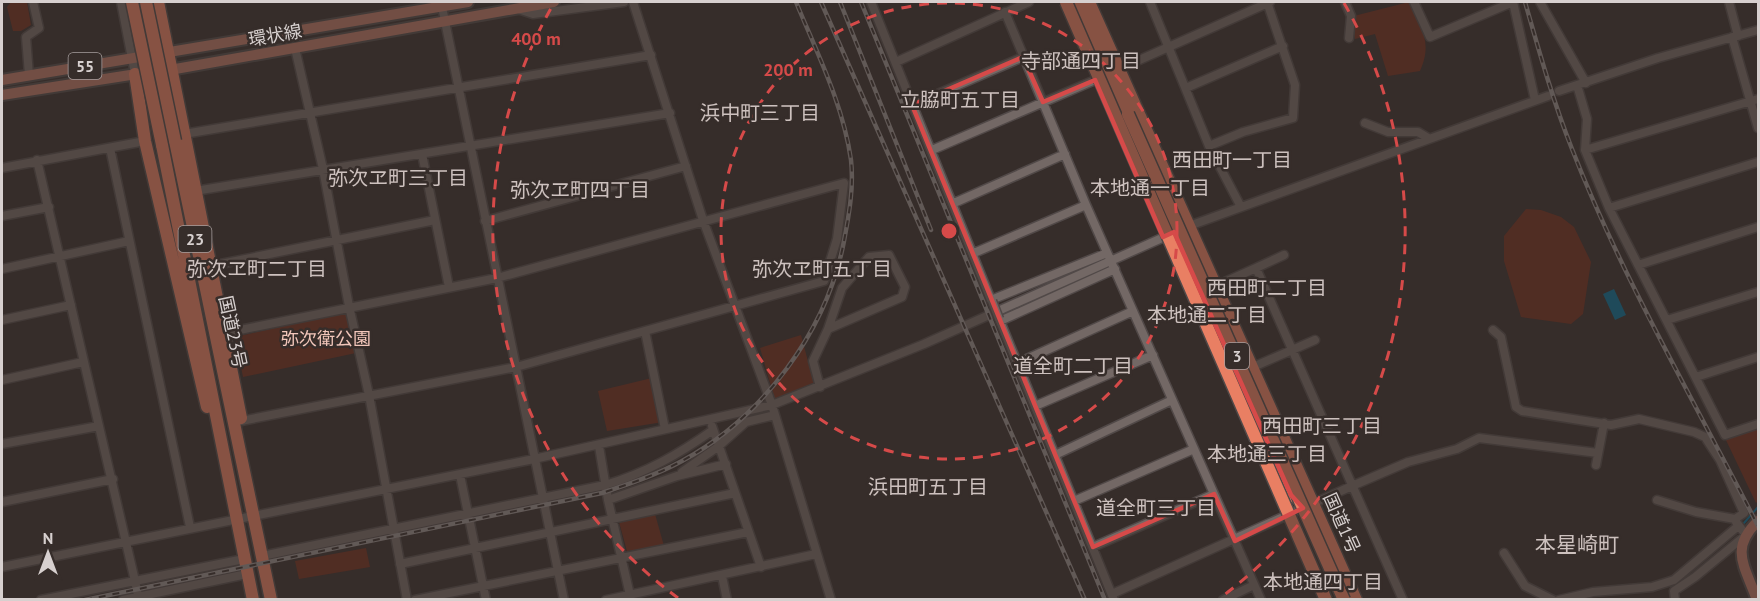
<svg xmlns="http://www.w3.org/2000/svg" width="1760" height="601" viewBox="0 0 1760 601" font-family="'PT Sans','Noto Sans JP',sans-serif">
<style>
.green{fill:#702d1c}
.water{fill:#046d95}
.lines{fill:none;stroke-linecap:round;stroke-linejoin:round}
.stream{stroke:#046d95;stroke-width:2}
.minor-casing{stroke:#514948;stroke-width:11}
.major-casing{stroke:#514948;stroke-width:14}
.highway-casing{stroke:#514948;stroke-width:15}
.minor{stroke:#736865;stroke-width:8}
.major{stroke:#ba7664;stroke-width:10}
.highway{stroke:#e97f63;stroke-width:12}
.rail-casing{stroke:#968e8d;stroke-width:4.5}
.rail{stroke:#362d2a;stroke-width:2;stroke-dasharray:7;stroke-linecap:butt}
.minor-bridge-casing{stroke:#514948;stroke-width:11;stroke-linecap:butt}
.highway-bridge-casing{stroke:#514948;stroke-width:15;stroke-linecap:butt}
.minor-bridge{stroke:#736865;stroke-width:8}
.highway-bridge{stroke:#e97f63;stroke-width:12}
.marked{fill:none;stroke:#d64a49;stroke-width:4.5;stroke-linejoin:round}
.ring{fill:none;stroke:#d64a49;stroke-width:3;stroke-dasharray:10 8}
.labels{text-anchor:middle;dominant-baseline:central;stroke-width:5;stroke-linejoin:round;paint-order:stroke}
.shield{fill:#362d2a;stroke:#a79f9e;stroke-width:1.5}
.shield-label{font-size:16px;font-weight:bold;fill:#d7d0cf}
.street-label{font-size:18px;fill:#d7d0cf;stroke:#362d2a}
.park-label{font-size:18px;fill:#f2c6ba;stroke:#362d2a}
.neighbourhood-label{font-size:20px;fill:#cdc1be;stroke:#362d2a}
.quarter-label{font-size:21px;fill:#cdc1be;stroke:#362d2a}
.centre{fill:#d64a49;stroke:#362d2a;stroke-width:3}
.ring-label{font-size:18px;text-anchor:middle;font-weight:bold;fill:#d64a49;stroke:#362d2a;stroke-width:5;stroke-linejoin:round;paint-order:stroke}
</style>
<rect width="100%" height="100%" fill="#362d2a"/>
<path class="green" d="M 11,2 L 27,2 L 31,25 L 21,31 L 13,31 L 7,7 Z
M 1409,2 C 1421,28 1433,42 1420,71 L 1388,76 L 1375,34 L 1355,39 L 1350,17 Z
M 1526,209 L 1541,210 L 1561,217 L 1574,227 L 1591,262 L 1583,314 L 1571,324 L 1521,317 L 1504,261 L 1504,236 Z
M 347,312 L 356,353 L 243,377 L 235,337 Z
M 801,335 L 814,384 L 775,400 L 760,348 Z
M 652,378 L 663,422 L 607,431 L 598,391 Z
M 1758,428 L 1758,501 L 1756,503 L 1725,438 Z
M 655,514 L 664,546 L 627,551 L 619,522 Z
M 366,548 L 370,567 L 299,579 L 295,561 Z"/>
<path class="water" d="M 1614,289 L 1626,315 L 1615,320 L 1603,294 Z"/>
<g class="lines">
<path class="stream" d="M 1744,523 L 1758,507"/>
<g class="minor-casing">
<path id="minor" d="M 121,2 L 135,74
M 441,2 L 564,600
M 633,2 L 703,220 L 772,405 L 831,600
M 871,2 L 991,300 L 1107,253
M 1150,2 L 1209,146 L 1241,207
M 1345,2 L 1351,16 L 1349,38
M 1414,2 L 1430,37 L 1513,2
M 1513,2 L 1535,100
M 1540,2 L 1586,83
M 1729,2 L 1738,36
M 518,9 L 533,14 L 624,2
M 1005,12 L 1086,205 L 1261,600
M 1732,37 L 1758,128
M 295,48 L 323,169 L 349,306 L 369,395 L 407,600
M 896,62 L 1029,2
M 1119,69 L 1270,2
M 29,75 L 26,37 L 39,28 L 33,2
M 1577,85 L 1587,119 L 1585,150 L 1609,208 L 1725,435 L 1758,424
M 1186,88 L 1283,46
M 1559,91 L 1658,58 L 1758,30
M 912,105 L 1023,57
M 1365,123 L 1388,132 L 1418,132 L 1428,138
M 184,134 L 651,55
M 1209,146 L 1243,132 L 1293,118 L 1295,85 L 1267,2
M 110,148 L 190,527
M 932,150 L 1095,80
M 1585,150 L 1758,99
M 422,154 L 449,287
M 37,160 L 135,581 L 244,559
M 2,168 L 145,141
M 195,191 L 670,113
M 954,203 L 1065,154
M 1609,208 L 1758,162
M 2,216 L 49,207
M 485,221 L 686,166
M 974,253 L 1086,205
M 1638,265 L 1758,227
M 211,266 L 435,220
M 1256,268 L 1284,255
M 2,269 L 129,241
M 1218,285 L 1256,268 L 1403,600
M 2,320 L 71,305
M 1667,320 L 1758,292
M 1493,330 L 1501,337 L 1516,407 L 1522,411 L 1611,425 L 1639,419 L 1694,432 L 1705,437 L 1720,460 L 1744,513 L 1735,519
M 645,331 L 665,429
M 225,333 L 497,278 L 844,183 L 837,239 L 824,281 L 516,367 L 241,421
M 1018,363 L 1133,311
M 1253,367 L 1315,340
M 1696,377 L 1758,357
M 2,380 L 83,362
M 820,387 L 813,361 L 828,329 L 902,297 L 905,287 L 889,255 L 869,257 L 842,288 L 828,329
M 1035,406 L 1153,355
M 712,426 L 761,567
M 2,444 L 99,426
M 599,446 L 608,500 L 630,595
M 1055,455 L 1172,400
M 1596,465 L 1604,423
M 682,472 L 719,446 L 746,422 L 775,415
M 460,475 L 486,600
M 608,500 L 677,476 L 726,464
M 1657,500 L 1696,512 L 1735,519
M 1074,501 L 1194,449
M 2,502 L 113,479
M 1093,547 L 1214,494
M 1504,553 L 1525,586 L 1553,600
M 262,556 L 605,485 C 646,473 679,454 713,430
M 400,564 L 735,493
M 2,567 L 534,459 L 772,405 L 924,344 L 1189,226 L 1548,96
M 722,576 L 727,600
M 1112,594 L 1352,486 L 1408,462 L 1457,449 L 1479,438 L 1598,453
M 41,600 L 135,581 L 139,600
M 123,600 L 247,574
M 415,600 L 748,532
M 606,600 L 816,554
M 1114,600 L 1000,321 L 1115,269
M 1223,600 L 1254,585
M 1559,600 L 1593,592 L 1652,587 L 1674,580 L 1737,527
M 1675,600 L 1674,591 L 1695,577 L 1746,535 L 1736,522"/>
</g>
<g class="major-casing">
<path id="major" d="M 164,71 L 554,2
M 2,80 L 468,2
M 2,95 L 143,73
M 1757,600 C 1745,566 1729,549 1758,521"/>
</g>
<g class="highway-casing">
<path id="highway" d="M 158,2 L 241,418
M 1077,2 L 1128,114
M 1089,2 L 1356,600
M 135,74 L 145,141 L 207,407
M 175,141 L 271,600
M 162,145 L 253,600
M 1217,331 L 1291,495 L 1303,501"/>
</g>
<use href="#minor" class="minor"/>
<use href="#major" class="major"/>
<use href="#highway" class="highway"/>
<g class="rail-casing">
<path id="rail" d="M 821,2 L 1085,600
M 840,2 L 931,230
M 861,2 L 1105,600
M 1525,2 C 1539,51 1553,101 1572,149 C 1623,280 1695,402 1758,526
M 85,600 L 602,493 C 629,484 656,475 682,461 C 763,417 827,331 844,241 C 849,215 854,187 851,160 C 843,104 817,53 796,2"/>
</g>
<use href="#rail" class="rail"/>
<g class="minor-bridge-casing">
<path id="minor-bridge" d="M 992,301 L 999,319"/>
</g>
<g class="highway-bridge-casing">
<path id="highway-bridge" d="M 132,2 L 162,145
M 146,2 L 175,141
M 1066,2 L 1326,600
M 1128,114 L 1344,600"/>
</g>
<use href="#minor-bridge" class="minor-bridge"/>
<use href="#highway-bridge" class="highway-bridge"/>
</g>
<path d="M0 0H1760V601H0ZM 1023,57 L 1043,102 L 1095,80 L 1163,237 L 1174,232 L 1291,495 L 1303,508 L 1235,541 L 1214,494 L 1093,547 L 912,105 Z" fill="#362d2a" fill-opacity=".55" fill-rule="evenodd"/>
<path class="marked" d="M 1023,57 L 1043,102 L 1095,80 L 1163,237 L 1174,232 L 1291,495 L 1303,508 L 1235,541 L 1214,494 L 1093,547 L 912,105 Z"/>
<g class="ring">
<circle cx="949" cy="231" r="228"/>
<path d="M678 598A456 456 0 0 1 554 3M1344 3A456 456 0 0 1 1220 598"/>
</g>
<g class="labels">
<g class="shield">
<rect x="68.5" y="53" width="33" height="26" rx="4.5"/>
<rect x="178.5" y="226" width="33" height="26" rx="4.5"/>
<rect x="1225" y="343" width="24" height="26" rx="4.5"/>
</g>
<g class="shield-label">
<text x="85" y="66">55</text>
<text x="195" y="239">23</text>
<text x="1237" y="356">3</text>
</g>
<g class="street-label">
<text transform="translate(275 35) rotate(-10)">環状線</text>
<text transform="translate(233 332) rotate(78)">国道23号</text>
<text transform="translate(1342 523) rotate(66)">国道1号</text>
</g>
<g class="park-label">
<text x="326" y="338">弥次衛公園</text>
</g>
<g class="neighbourhood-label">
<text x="1081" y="61">寺部通四丁目</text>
<text x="960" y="100">立脇町五丁目</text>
<text x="760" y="113">浜中町三丁目</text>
<text x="1232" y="160">西田町一丁目</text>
<text x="398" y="178">弥次ヱ町三丁目</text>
<text x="1150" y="188">本地通一丁目</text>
<text x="580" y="190">弥次ヱ町四丁目</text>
<text x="257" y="269">弥次ヱ町二丁目</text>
<text x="822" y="269">弥次ヱ町五丁目</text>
<text x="1267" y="288">西田町二丁目</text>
<text x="1207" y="315">本地通二丁目</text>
<text x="1073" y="366">道全町二丁目</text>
<text x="1322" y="426">西田町三丁目</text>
<text x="1267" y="454">本地通三丁目</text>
<text x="928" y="487">浜田町五丁目</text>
<text x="1156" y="508">道全町三丁目</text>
<text x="1323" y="582">本地通四丁目</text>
</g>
<g class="quarter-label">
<text x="1577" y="544">本星崎町</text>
</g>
</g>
<circle cx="949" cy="231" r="9" class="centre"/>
<g class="ring-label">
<text x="536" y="45">400 m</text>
<text x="788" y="76">200 m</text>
</g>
<rect width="1760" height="601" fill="none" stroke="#d7d0cf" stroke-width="6"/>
<g transform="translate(48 553)" stroke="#362d2a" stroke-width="4.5" paint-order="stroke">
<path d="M0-4.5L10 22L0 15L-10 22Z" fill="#d7d0cf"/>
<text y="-9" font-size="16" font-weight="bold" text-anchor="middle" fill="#d7d0cf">N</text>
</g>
</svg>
